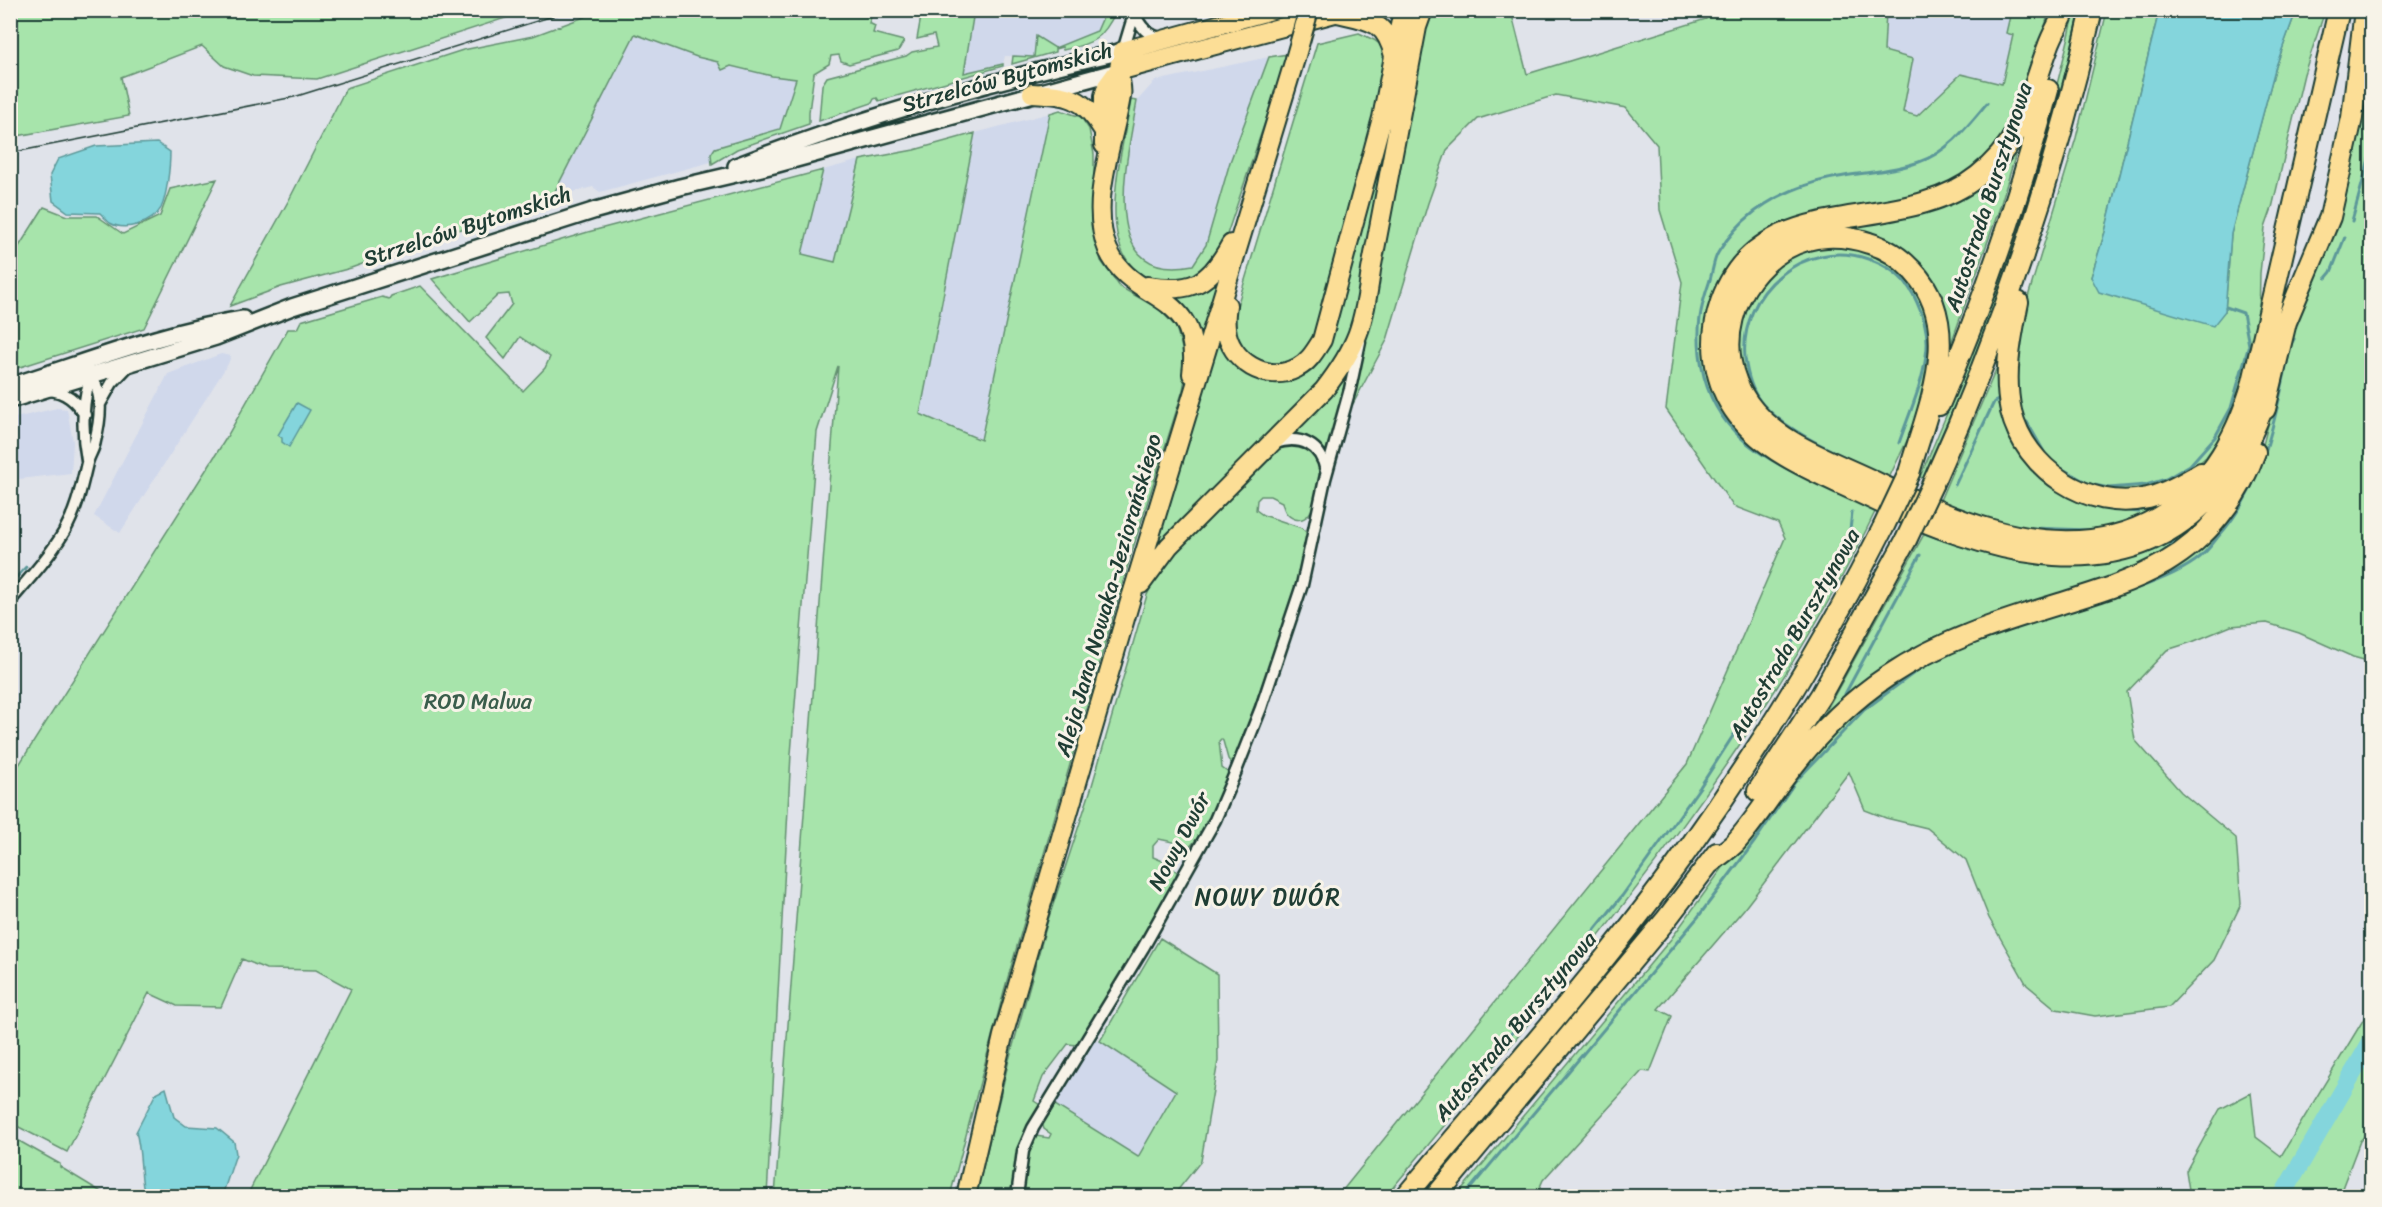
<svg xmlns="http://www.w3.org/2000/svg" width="2382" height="1207" viewBox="0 0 2382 1207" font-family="Sriracha,sans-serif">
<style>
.built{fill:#d0d8eb}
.green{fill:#a7e4ab;stroke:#639070;stroke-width:1.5}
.water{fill:#84d5dc;stroke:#5c9899;stroke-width:1.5}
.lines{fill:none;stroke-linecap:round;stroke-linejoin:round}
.stream{stroke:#5c9899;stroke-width:3}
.river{stroke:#84d5dc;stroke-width:18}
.minor-casing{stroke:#1f3d34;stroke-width:15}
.secondary-casing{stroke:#1f3d34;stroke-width:20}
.primary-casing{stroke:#1f3d34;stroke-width:22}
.motorway-casing{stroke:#1f3d34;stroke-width:24}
.minor{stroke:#f7f3e8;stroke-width:10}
.secondary{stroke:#f7f3e8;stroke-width:15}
.primary{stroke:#fcde96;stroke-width:18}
.motorway{stroke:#fcde96;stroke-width:20}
.tram{stroke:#1f3d34;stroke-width:1.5}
.primary-bridge-casing{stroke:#1f3d34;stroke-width:22;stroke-linecap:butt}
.motorway-bridge-casing{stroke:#1f3d34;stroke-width:24;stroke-linecap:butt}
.primary-bridge{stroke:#fcde96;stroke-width:18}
.motorway-bridge{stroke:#fcde96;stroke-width:20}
.labels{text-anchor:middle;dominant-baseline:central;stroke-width:6;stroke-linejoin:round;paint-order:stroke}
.street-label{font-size:22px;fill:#1f3d34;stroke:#f7f3e8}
.park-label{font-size:22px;fill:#3a5e4c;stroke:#f7f3e8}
.neighbourhood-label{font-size:24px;letter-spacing:1.5px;fill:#1f3d34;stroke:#f7f3e8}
</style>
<rect width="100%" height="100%" fill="#e0e3ea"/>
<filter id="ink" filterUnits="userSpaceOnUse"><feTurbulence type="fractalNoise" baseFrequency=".0167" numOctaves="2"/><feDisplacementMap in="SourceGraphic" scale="12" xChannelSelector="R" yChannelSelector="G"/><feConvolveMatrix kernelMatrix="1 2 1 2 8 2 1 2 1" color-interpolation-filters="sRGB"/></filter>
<g filter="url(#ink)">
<path class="built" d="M 2006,10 L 2005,15 L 2010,16 L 2013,34 L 2002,84 L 1961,74 L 1918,116 L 1903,112 L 1913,59 L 1884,51 L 1886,11 Z
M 974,11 L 1110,11 L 1104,15 L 1097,31 L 1034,57 L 1005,56 L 1003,64 L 964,74 Z
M 635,34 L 697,57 L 772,76 L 796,79 L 780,129 L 715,148 L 711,154 L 711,162 L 600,192 L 593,187 L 552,197 Z
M 1269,57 L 1230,162 L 1206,245 L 1193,265 L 1175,269 L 1148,261 L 1136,252 L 1124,220 L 1124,178 L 1137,101 L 1155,81 Z
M 1050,113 L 1044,144 L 981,440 L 920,414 L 975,133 Z
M 860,160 L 835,262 L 802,255 L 823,170 Z
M 221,354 L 231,356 L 228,364 L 120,533 L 94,516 L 168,374 Z
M 57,408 L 67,409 L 73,442 L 71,473 L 11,480 L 11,419 Z
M 1097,1040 L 1177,1091 L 1138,1157 L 1055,1105 L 1095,1041 Z"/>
<path class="green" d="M 11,10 L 527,10 L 527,11 L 317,79 L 253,76 L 224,66 L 202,46 L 121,77 L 129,116 L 11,137 Z
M 603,10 L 873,11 L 869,23 L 875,26 L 873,33 L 904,41 L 898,51 L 849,64 L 841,61 L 839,55 L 831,56 L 829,64 L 814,73 L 809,112 L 809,124 L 737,149 L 712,164 L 711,154 L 715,148 L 780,129 L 796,79 L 772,76 L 731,66 L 722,70 L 718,62 L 697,57 L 635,34 L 552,197 L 534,202 L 534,207 L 455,231 L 351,268 L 281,287 L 230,306 L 290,198 L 346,88 L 463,50 L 533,36 Z
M 922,11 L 974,11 L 964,73 L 1003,64 L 1003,66 L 879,101 L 877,98 L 874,99 L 872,103 L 819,121 L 822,85 L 827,77 L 906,56 L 912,52 L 937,47 L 934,35 L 917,39 Z
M 1110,11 L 1116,11 C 1103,39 1093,44 1063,50 L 1062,47 L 1055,49 L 1055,52 L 1012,64 L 1013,56 L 1034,57 L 1036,36 L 1055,48 L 1097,31 L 1104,15 Z
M 1430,11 L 1511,11 L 1527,74 L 1706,19 L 1705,11 L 1886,11 L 1884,51 L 1913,59 L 1903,112 L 1917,116 L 1961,74 L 2002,84 L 2013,35 L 2006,33 L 2010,16 L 2005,15 L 2006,11 L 2049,11 L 2025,102 L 1987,160 L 1948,188 L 1788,224 L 1711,375 L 1877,508 C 1754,764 1565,979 1386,1196 L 1338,1196 L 1687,764 L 1785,538 L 1778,523 L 1733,506 L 1666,409 L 1682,282 L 1660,210 L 1657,145 L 1626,108 L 1556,95 L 1478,119 L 1447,150 L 1428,203 L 1387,340 L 1353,404 L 1423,30 Z
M 2075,11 L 2080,11 C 2055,121 2024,229 1984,335 C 1966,384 1942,431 1923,478 L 1920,477 C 1950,407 1980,337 2004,265 C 2033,182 2055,96 2075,11 Z
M 2107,11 L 2159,11 L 2105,232 L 2091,277 L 2225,311 L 2231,234 L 2275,69 L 2296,11 L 2325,11 L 2304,74 L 2272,208 L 2265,228 L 2260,273 L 2259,321 L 2245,382 L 2226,429 L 2206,457 L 2181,479 L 2152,491 L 2097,492 L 2054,469 L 2028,437 L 2015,392 L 2021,320 L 2076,138 Z
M 1359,33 L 1374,40 L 1386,49 L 1387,65 L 1318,330 C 1315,336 1312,345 1307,350 C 1284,372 1250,367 1238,337 C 1235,330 1236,321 1235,313 L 1317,43 Z
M 1288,54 L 1219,258 C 1214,263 1209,270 1204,275 C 1199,279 1166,284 1159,282 C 1087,264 1123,151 1131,100 L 1137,101 C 1128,156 1094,285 1193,265 L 1206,245 L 1230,162 L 1269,57 Z
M 2371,97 L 2371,662 L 2353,657 L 2299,633 L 2267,623 L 2231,626 L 2192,642 L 2167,650 L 2127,692 L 2135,740 L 2181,792 L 2236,838 L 2241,904 L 2214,960 L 2169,1007 L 2095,1016 L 2056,1009 L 2027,985 L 1989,918 L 1966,860 L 1927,828 L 1886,818 L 1865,810 L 1849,772 L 1744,909 L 1658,1009 L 1672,1016 L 1650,1072 L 1642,1071 L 1543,1180 L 1536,1196 L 1456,1196 L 1671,939 L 1777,793 L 1868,697 L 1946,651 L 2155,575 L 2260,457 L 2292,329 L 2360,116 Z
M 1060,110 L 1081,117 L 1089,129 L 1094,154 L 1094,231 L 1101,261 L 1120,287 L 1159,309 L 1176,327 L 1187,366 L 1183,390 L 1133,548 L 1004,991 L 950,1196 L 775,1196 L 838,366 L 817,432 L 791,754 L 767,1196 L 247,1196 L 351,989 L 316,970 L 266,969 L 242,959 L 221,1007 L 177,1006 L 149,993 L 67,1152 L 11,1123 L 10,779 L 225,440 L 288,329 L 297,329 L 301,321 L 382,297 L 389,299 L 391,296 L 420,286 L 523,391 L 545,368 L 550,357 L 520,337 L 505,359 L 486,338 L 512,304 L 509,294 L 498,295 L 470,322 L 432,279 L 588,232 L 823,170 L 802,254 L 835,262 L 860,160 L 914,150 L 975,133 L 920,414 L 981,440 L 1050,113 Z
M 1384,127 L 1392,129 L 1353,331 L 1323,381 L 1160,546 L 1158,543 L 1220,337 L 1234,361 L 1305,368 Z
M 2018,139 L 2020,140 L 1999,210 L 1948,352 C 1946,332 1943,313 1935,294 C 1930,282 1919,270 1910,261 C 1840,199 1723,246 1725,343 C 1725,375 1737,401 1759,424 C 1785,450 1849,475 1883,492 L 1880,497 C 1814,464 1719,433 1719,343 C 1720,317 1729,287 1748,268 C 1786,227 1838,224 1890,217 C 1906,214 1924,212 1938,205 C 1972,190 1996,168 2018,139 Z
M 217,179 L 144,328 L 11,370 L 11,259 L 44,207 L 67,216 L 97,216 L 123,234 L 160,216 L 170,189 Z
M 1822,244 L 1860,246 L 1904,270 L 1927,305 L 1934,358 L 1915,424 L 1887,482 L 1779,425 L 1748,391 L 1736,350 L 1743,306 L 1763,274 L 1791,255 Z
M 1226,270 L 1201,354 L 1167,294 Z
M 2003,353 L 2005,408 L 2078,496 L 2183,494 L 2117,529 L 2037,534 L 1938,505 Z
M 1350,367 L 1329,450 L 1327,452 L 1323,451 L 1290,435 Z
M 1299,444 C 1303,447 1310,450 1314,454 C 1325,468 1318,526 1295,519 C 1286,516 1284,510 1282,502 L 1270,496 L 1261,496 L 1257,500 L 1256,510 L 1263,515 L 1302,528 L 1307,533 L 1307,541 L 1298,584 L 1233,766 L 1228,759 L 1223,741 L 1221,739 L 1219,741 L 1222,768 L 1230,774 C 1222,791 1201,844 1184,850 L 1173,842 L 1159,839 L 1153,846 L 1153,857 L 1165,862 L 1177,872 L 1175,879 C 1147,935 1114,993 1077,1045 L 1068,1044 L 1043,1077 L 1034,1101 L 1040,1105 C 1023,1136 1014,1162 1012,1196 L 976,1196 L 1009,1060 L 1048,920 L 1091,789 L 1147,595 C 1171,543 1238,487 1279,445 Z
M 2226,487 L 2210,517 L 2158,562 L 2011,615 L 1829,718 L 1823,716 L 1927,529 L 2038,560 Z
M 1160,938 L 1217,974 L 1218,1061 L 1201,1161 L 1173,1196 L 1023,1196 C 1023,1178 1023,1150 1036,1136 L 1049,1138 L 1051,1134 L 1044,1129 L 1042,1123 L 1052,1103 L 1138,1157 L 1176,1091 L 1100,1041 Z
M 2371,1009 L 2371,1129 L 2360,1141 L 2339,1196 L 2190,1196 L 2186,1171 L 2220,1109 L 2251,1093 L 2256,1137 L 2281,1156 L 2368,1012 Z
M 12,1137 L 60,1164 L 60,1167 L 108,1196 L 11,1196 Z"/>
<path class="water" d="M 2159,11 L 2296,11 L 2275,69 L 2231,234 L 2225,311 L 2213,326 L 2099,292 L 2091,277 L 2105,232 Z
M 157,143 L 170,152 C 170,166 167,196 161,208 C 153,223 125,232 110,223 C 107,221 103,216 100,213 L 68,212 L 53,201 L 50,175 L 58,159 L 96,146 Z
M 297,403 L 310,410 L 289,447 L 282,442 L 282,438 L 278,435 Z
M 166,1088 L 174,1117 L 186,1126 L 217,1128 L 234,1142 L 236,1154 L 224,1190 L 225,1196 L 156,1196 L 143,1187 C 140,1168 141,1149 136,1132 L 156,1093 Z"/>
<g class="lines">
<path class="stream" d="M 2352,221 L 2372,148
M 2326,278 L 2331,272 L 2345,237
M 2027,422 L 2047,457
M 1864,466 C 1832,451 1782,429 1760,401 C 1751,389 1747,373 1745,358 C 1739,292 1804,237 1868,259 C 1887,265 1903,276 1913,294 C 1923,314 1930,334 1926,356 C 1922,386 1909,414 1899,443
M 2061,468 L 2089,484 L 2109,488 L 2146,485 L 2166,479 L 2190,465 L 2215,437 L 2231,408 L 2249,345 L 2243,313 L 2226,307
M 1807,478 C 1750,453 1707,421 1700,354 C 1697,326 1700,309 1709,283 C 1712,274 1713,265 1716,257 C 1718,251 1723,246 1726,241 C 1749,210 1779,193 1816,182 C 1849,172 1886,174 1919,162 C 1948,152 1968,126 1987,103
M 1955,485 L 1994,402 L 1998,400 L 2002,415
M 2113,509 L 2138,512
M 2032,528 L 2088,530
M 1927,534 C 1967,548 2006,562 2049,564
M 2153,549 L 2175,540
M 2161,554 L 2177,539
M 2107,562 L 2124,558
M 2059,564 L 2091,564
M 10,584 L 26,567
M 2120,594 C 2145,586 2174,576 2195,561 C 2204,555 2211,546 2217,538 C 2266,485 2276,413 2291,344 L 2294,339
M 1969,645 L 2005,631
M 1851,693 L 1845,694 L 1920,555
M 1472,1082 L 1622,896 L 1700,787 L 1787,652 L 1849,539 L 1852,512
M 1464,1196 L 1698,917 L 1755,841 L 1795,782 L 1864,710 L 1922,667 L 1957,650"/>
<path class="river" d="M 2282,1196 L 2372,1040"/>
<g class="minor-casing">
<path id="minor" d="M 1134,12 C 1140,27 1147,35 1163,39
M 1123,51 L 1135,11
M 48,390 C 66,391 76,401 85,415
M 100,404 L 112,383 L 130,364
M 1275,443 C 1300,435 1321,444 1326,471
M 87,460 C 82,434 81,397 93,373
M 10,601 C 29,579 49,557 64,532 C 77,509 81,488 87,463 C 89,455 94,449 95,441 C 101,418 104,390 88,371
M 1017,1196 L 1023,1151 L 1033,1128 L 1143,948 L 1215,820 L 1236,771 L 1261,708 L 1302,585 L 1325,479 L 1350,389 L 1360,342"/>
</g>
<g class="secondary-casing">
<path id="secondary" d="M 736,166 C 860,118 993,80 1123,51
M 10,386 C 87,362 164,331 243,319
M 10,400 L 216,337 L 292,307 L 596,210 L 680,187 L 774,165 L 1118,71"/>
</g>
<g class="primary-casing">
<path id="primary" d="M 1337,13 C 1368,20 1386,20 1394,56
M 1118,71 L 1346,10
M 1032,93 C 1069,95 1083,96 1103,130
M 1104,145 L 1104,96 L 1107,86 L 1118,71
M 1147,286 C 1192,293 1209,285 1231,244
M 1227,305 C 1226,312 1225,321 1226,328 C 1229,361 1267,384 1297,368 C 1309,362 1315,351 1322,340 L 1382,118 L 1403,10
M 1192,374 C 1203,289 1132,304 1108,250 C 1088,203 1114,142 1121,96 C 1123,88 1119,81 1119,73 C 1118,66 1122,58 1123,51 L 1272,10
M 1141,584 L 1169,546 L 1324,390 C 1358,346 1364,325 1371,270 L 1417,27 L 1423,10
M 966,1196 L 1003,1036 L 1131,598 L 1295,59"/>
</g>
<g class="motorway-casing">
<path id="motorway" d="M 2064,13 C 2059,24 2052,35 2048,47 C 2028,99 2026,138 1978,176 C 1900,239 1761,187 1721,302 C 1708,339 1713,383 1738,415 C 1769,456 1824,475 1869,497 C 1984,552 2130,602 2224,481 C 2243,456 2255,427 2267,398
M 2018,302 C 2011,338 2003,374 2011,411 C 2025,469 2088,512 2148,498 C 2167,493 2184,483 2201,473
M 1939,405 C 1984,302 2019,198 2048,90
M 2265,409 L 2286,322 L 2330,217 L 2352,118 L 2365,10
M 1909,473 C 1927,409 1966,328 1913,271 C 1901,258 1886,248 1869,243 C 1842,234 1811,234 1785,249 C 1732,281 1711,350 1748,403 C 1777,444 1832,461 1875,482 C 1913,500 1951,519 1992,530 C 2123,567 2216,510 2253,382 L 2339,10
M 1933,483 C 2002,331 2055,173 2092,10
M 1758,791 L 1821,695 L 1906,540
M 1710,863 C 1718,856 1728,850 1735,843 C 1755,821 1771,794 1790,770 C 1817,735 1850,701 1888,676 C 1940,641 2000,622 2059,604 C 2095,593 2132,582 2165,563 C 2207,539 2239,497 2255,452
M 1406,1196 C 1499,1084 1600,971 1686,852 C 1759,750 1827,640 1883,528
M 1436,1196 L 1665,921 L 1717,853"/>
</g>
<use href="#minor" class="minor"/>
<use href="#secondary" class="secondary"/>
<use href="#primary" class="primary"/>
<use href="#motorway" class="motorway"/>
<path class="tram" d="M 10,153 L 294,97 L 572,10"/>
<g class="primary-bridge-casing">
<path id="primary-bridge" d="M 1295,59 L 1309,10"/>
</g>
<g class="motorway-bridge-casing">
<path id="motorway-bridge" d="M 1883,528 L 1909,473
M 1906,540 L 1933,483"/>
</g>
<use href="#primary-bridge" class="primary-bridge"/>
<use href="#motorway-bridge" class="motorway-bridge"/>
</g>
</g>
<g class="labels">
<g class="street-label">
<text transform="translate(1007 77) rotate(-15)">Strzelców Bytomskich</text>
<text transform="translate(1988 197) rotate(-72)">Autostrada Bursztynowa</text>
<text transform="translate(467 226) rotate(-18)">Strzelców Bytomskich</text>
<text transform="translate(1108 595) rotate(-74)">Aleja Jana Nowaka-Jeziorańskiego</text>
<text transform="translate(1794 634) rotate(-60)">Autostrada Bursztynowa</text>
<text transform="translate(1179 841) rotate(-62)">Nowy Dwór</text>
<text transform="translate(1515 1026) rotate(-50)">Autostrada Bursztynowa</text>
</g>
<g class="park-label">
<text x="478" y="701">ROD Malwa</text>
</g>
<g class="neighbourhood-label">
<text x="1268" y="897">NOWY DWÓR</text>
</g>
</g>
<rect width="2382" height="1207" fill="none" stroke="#f7f3e8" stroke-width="36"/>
<rect x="18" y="18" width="2346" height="1171" fill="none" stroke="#1f3d34" stroke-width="2" filter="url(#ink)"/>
</svg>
